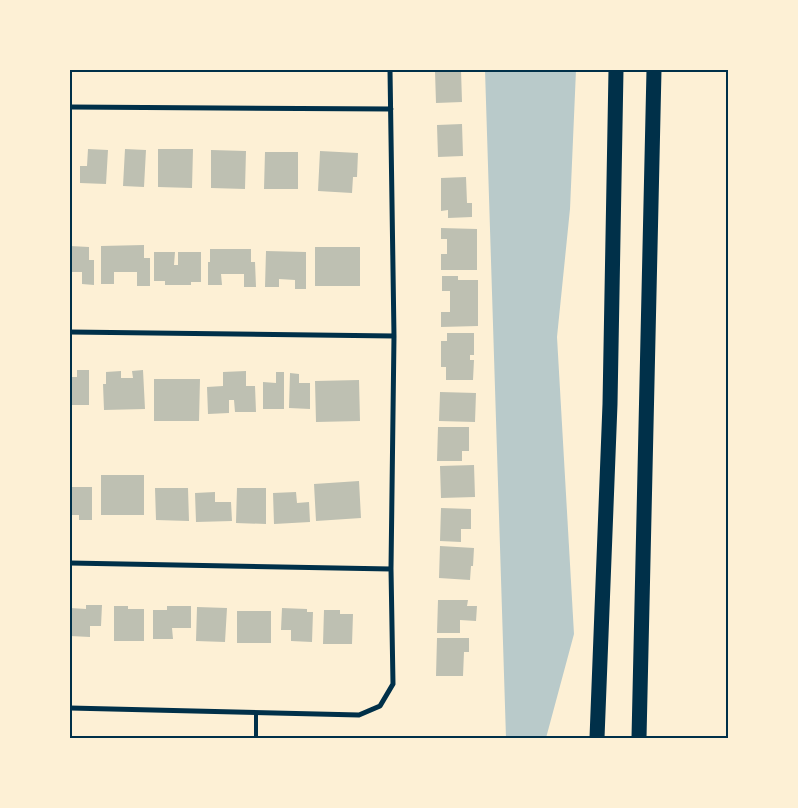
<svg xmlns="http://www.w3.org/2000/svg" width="798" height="808" viewBox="0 0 798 808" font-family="Roboto,sans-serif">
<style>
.green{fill:#b9caca}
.building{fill:#bec0b2}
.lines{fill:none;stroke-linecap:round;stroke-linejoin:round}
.service{stroke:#003049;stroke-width:4}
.minor{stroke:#003049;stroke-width:5}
.motorway{stroke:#003049;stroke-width:15}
.neatline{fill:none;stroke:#003049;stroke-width:2}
</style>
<rect width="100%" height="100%" fill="#fdf0d5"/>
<path class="green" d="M 485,70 L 576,70 L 570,209 L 557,337 L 574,634 L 546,738 L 506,738 Z"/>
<path class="building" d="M 461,70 L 462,102 L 436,103 L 435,71 Z
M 462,124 L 463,156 L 438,157 L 437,125 Z
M 88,149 L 108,150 L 106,184 L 80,183 L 80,166 L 87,166 Z
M 125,149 L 146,150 L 144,187 L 123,186 Z
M 158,149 L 193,149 L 192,188 L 158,187 Z
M 211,150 L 246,151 L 245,189 L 211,188 Z
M 320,151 L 358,153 L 357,177 L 353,177 L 352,193 L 318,191 Z
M 265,152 L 298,152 L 298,189 L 264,189 Z
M 466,177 L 467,203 L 472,203 L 472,217 L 448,218 L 448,210 L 441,211 L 441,178 Z
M 441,228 L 477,229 L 477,270 L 441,270 L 441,254 L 447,254 L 447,239 L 441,239 Z
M 144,245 L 144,258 L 150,258 L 150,286 L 137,286 L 137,272 L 114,272 L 114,284 L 101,284 L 101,246 Z
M 70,246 L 89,247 L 89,260 L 94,260 L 94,285 L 82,284 L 82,272 L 70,272 Z
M 315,247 L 360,247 L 360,286 L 315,286 Z
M 210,249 L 251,249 L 251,262 L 255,262 L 256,287 L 244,287 L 244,274 L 221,274 L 222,285 L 208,285 L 208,262 L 210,262 Z
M 266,251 L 306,252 L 306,289 L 295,289 L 295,280 L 279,279 L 279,287 L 265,287 Z
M 154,252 L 175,252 L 174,265 L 178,265 L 178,252 L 201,252 L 201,282 L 191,282 L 191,285 L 165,285 L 165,281 L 154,281 Z
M 442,276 L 458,276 L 458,280 L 478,280 L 478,326 L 441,327 L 441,312 L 450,312 L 450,291 L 442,291 Z
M 447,333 L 474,333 L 474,355 L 470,355 L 470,360 L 474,360 L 473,380 L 446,380 L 446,367 L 441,367 L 441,341 L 447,341 Z
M 77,370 L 89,370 L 89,405 L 70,405 L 70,377 L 77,377 Z
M 143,370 L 145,409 L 104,410 L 103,384 L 106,384 L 106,372 L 121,371 L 121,378 L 133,378 L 132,371 Z
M 246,371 L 246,386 L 255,386 L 256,412 L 235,412 L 234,400 L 229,400 L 229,413 L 208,414 L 207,387 L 223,386 L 223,372 Z
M 276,372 L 284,372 L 284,409 L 263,409 L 263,382 L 276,383 Z
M 290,373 L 299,374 L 299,383 L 310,383 L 310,409 L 289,408 Z
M 154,379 L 200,379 L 199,421 L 154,421 Z
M 359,380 L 360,421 L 316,422 L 315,381 Z
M 440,392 L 476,393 L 475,422 L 439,421 Z
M 438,427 L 469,427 L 469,451 L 462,451 L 462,461 L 437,461 Z
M 474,465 L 475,497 L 441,498 L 440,466 Z
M 101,475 L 144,475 L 144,515 L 101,515 Z
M 359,481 L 361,518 L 316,521 L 314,484 Z
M 70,487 L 92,487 L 92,520 L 79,520 L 79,515 L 70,515 Z
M 155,488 L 188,488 L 189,521 L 156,520 Z
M 237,488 L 266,488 L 266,524 L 236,523 Z
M 215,492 L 215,502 L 231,502 L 232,521 L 196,522 L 195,493 Z
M 296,492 L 297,503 L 309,502 L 310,522 L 274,524 L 273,493 Z
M 441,508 L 471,509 L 471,529 L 461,529 L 461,542 L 440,541 Z
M 440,546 L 474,548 L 473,566 L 471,566 L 470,580 L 439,578 Z
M 438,600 L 468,600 L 467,606 L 477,606 L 476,621 L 460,620 L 460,633 L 437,633 Z
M 86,605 L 102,605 L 101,626 L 90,626 L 90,637 L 70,636 L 70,608 L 86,609 Z
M 114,606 L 128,606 L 128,609 L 144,609 L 144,641 L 114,641 Z
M 167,606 L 191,606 L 191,628 L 172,628 L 173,639 L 153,639 L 153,610 L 167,610 Z
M 197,607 L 227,608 L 225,642 L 196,641 Z
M 282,608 L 307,609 L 307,612 L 313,612 L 312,642 L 291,641 L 291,630 L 281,630 Z
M 324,610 L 340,610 L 340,614 L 353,614 L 352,644 L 323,644 Z
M 237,611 L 271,611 L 271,643 L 237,643 Z
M 437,638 L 469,638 L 469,652 L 464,652 L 463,676 L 436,676 Z"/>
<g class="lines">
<path class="service" d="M 256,738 L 256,714"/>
<path class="minor" d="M 70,107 L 391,109
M 70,332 L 394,336
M 70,563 L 391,569
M 70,708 L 359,715 L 380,706 L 393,684 L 391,569 L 394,336 L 390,70"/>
<path class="motorway" d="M 597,738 L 610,404 L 616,70
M 639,738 L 654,70"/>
</g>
<rect width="798" height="808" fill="none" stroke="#fdf0d5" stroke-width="142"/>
<rect x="71" y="71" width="656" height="666" class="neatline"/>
</svg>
